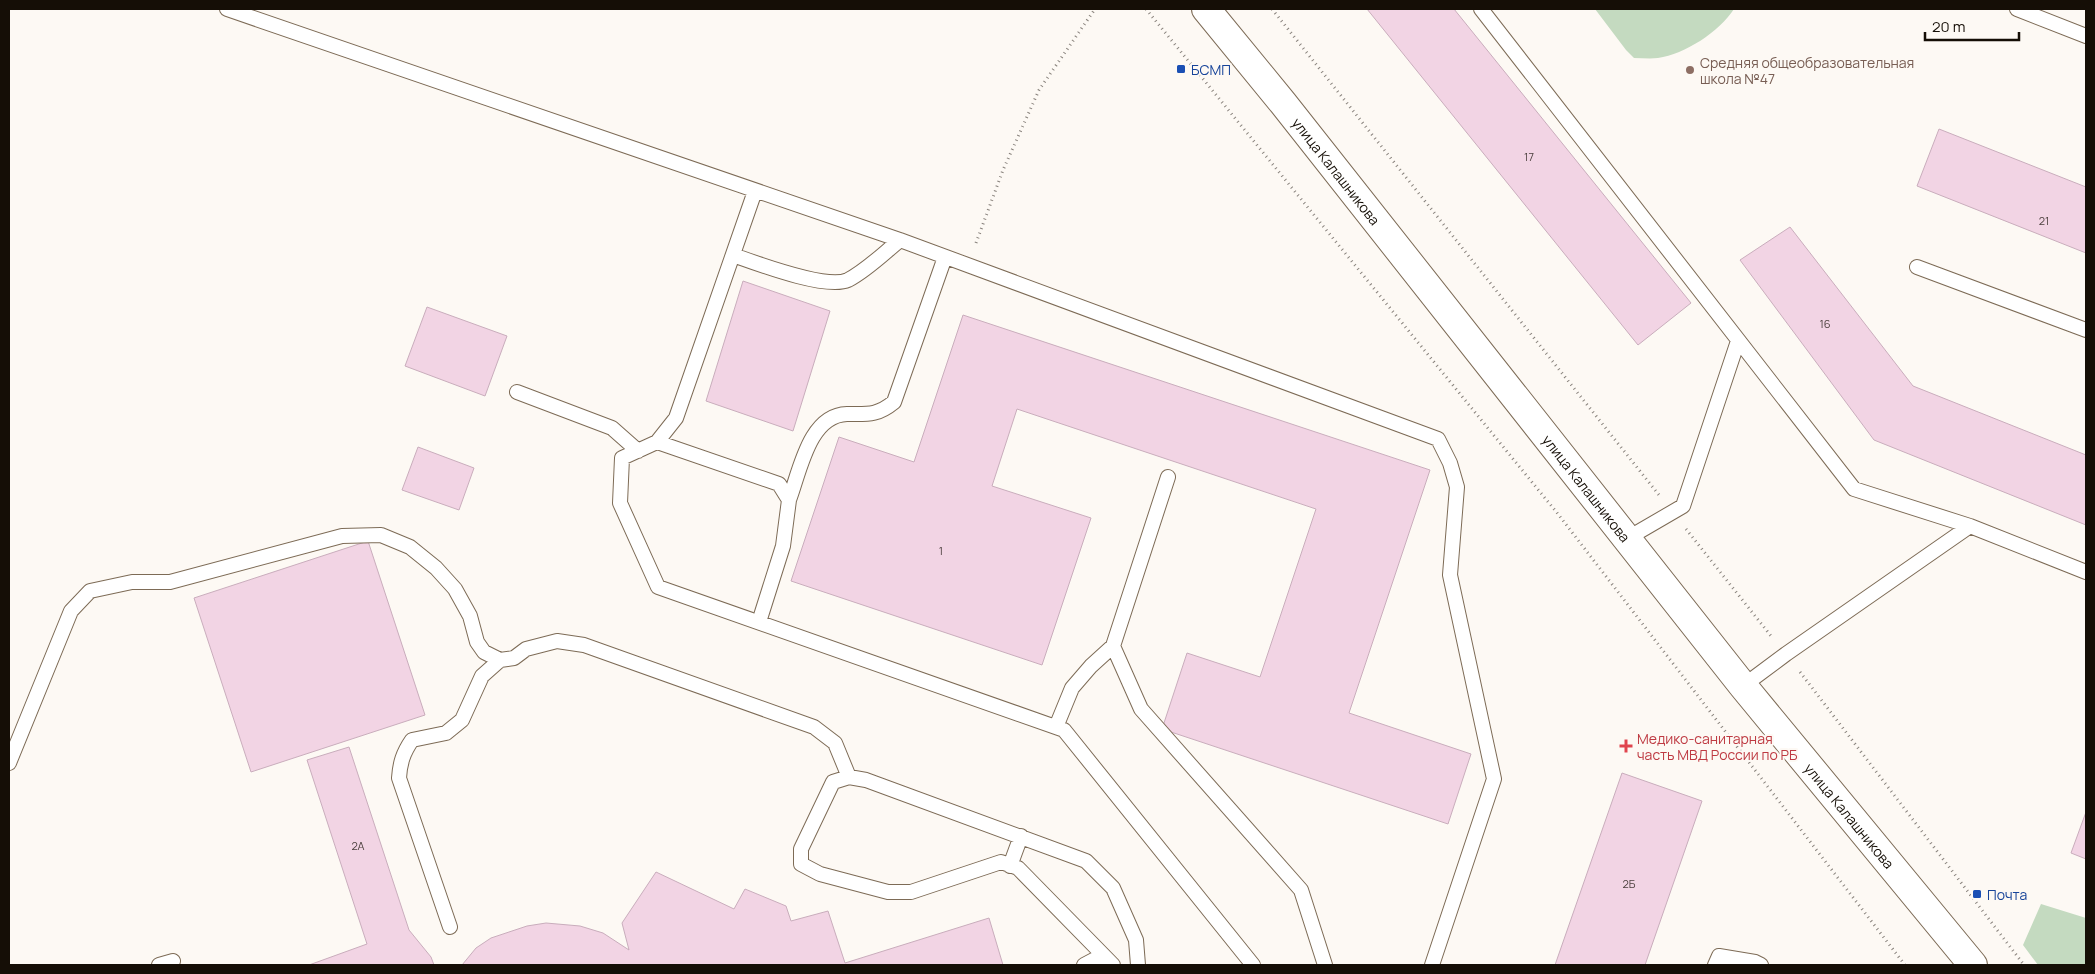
<svg xmlns="http://www.w3.org/2000/svg" width="2095" height="974" viewBox="0 0 2095 974" font-family="Manrope,sans-serif">
<style>
.green{fill:#c4dac0}
.building{fill:#f2d4e4;stroke:#c9adbc}
.lines{fill:none;stroke-linecap:round;stroke-linejoin:round}
.lane-casing{stroke:#7d6b56;stroke-width:16}
.secondary-casing{stroke:#7d6b56;stroke-width:30}
.path{stroke:#89837d;stroke-width:3;stroke-dasharray:1 4;stroke-linecap:butt}
.lane{stroke:#fff;stroke-width:14}
.secondary{stroke:#fff;stroke-width:28}
.transit-dot{fill:#1a4fb4;stroke:#fdf9f4;stroke-width:2}
.education-dot{fill:#8d6e63;stroke:#fdf9f4;stroke-width:2}
.health-dot{fill:#e0444e;stroke:#fdf9f4;stroke-width:2}
.labels{text-anchor:middle;dominant-baseline:central;stroke-width:4;stroke-linejoin:round;paint-order:stroke}
.number-label{font-size:11px;fill:#4c403e}
.education-label{font-size:14px;fill:#785e54;stroke:#fdf9f4;text-anchor:start}
.transit-label{font-size:14px;fill:#164399;stroke:#fdf9f4;text-anchor:start}
.street-label{font-size:14px;fill:#150e06;stroke:#fdf9f4}
.health-label{font-size:14px;fill:#be3a42;stroke:#fdf9f4;text-anchor:start}
</style>
<rect width="100%" height="100%" fill="#fdf9f4"/>
<path class="green" d="M 1595,9 L 1734,9 C 1719,32 1685,54 1658,58 C 1650,59 1642,58 1634,58 L 1626,50 Z
M 2041,904 L 2086,918 L 2086,965 L 2038,965 L 2023,945 Z"/>
<path class="building" d="M 1367,9 L 1454,9 L 1691,303 L 1638,345 Z
M 1939,129 L 2086,187 L 2086,253 L 1917,186 Z
M 1790,227 L 1913,386 L 2086,455 L 2086,525 L 1874,440 L 1740,260 Z
M 743,281 L 830,311 L 793,431 L 706,401 Z
M 427,307 L 507,336 L 485,396 L 405,366 Z
M 963,315 L 1430,470 L 1349,713 L 1471,754 L 1448,824 L 1162,729 L 1187,653 L 1260,677 L 1316,509 L 1017,409 L 992,486 L 1091,518 L 1042,665 L 791,581 L 839,437 L 914,462 Z
M 418,447 L 474,468 L 459,510 L 402,490 Z
M 368,541 L 425,715 L 251,772 L 194,598 Z
M 349,747 L 409,930 L 431,957 L 434,965 L 309,965 L 367,944 L 307,760 Z
M 1622,773 L 1702,801 L 1645,965 L 1555,965 Z
M 2086,812 L 2086,859 L 2071,853 Z
M 656,872 L 734,909 L 745,889 L 786,906 L 791,921 L 828,911 L 845,963 L 989,918 L 1003,965 L 462,965 L 476,948 L 491,938 L 527,926 L 546,923 L 580,926 L 603,933 L 629,950 L 622,923 Z"/>
<g class="lines">
<g class="lane-casing">
<path id="lane" d="M 227,9 L 900,240 L 1438,439 L 1450,463 L 1457,487 L 1450,575 L 1494,779 L 1432,965
M 1481,9 L 1854,489 L 1970,526 L 2086,572
M 2017,9 L 2086,36
M 755,191 L 676,418 L 657,442 L 622,458 L 620,503 L 658,587 L 1064,730 L 1253,965
M 733,255 C 756,263 826,290 848,280 C 867,270 884,253 900,240
M 1917,267 L 2086,330
M 517,392 L 612,428 L 638,451
M 657,442 L 779,484 L 789,500 L 783,546 L 759,622
M 1168,477 L 1113,646 L 1141,709 L 1301,890 L 1325,965
M 789,500 C 800,471 809,415 847,414 C 867,414 877,416 894,402 L 945,257
M 1628,538 L 1683,506 L 1738,341
M 1743,686 L 1786,654 L 1970,526
M 1056,727 L 1072,688 L 1091,666 L 1113,646
M 9,763 L 71,611 L 90,591 L 132,582 L 170,582 L 342,536 L 381,535 L 410,547 L 436,568 L 455,589 L 470,616 L 477,642 L 484,652 L 500,660 L 514,658 L 526,649 L 557,641 L 584,645 L 814,727 L 835,743 L 849,777
M 1010,866 L 1021,836
M 450,927 L 399,778 C 400,763 403,753 412,740 L 446,733 L 462,720 L 482,676 L 500,660
M 159,965 L 173,961
M 1084,965 L 1103,955
M 1113,965 L 1018,868 L 1001,862 L 911,892 L 888,892 L 820,874 L 801,864 L 801,849 L 833,782 L 849,777 L 866,780 L 1086,861 L 1113,888 L 1136,940 L 1138,965
M 1715,965 L 1719,956 L 1755,962 L 1761,965"/>
</g>
<g class="secondary-casing">
<g id="secondary">
<path id="s1" d="M 1206,9 L 1283,103 L 1743,686 L 1973,965"/>
</g>
</g>
<path class="path" d="M 1146,9 L 1558,514 L 1905,965
M 1272,9 L 1659,495
M 976,243 L 1003,170 L 1039,90 L 1095,9
M 1686,529 L 1771,636
M 1800,672 L 2024,965"/>
<use href="#lane" class="lane"/>
<use href="#secondary" class="secondary"/>
</g>
<g class="transit-dot">
<rect x="1176" y="64" width="10" height="10" rx="2.5"/>
<rect x="1972" y="889" width="10" height="10" rx="2.5"/>
</g>
<circle class="education-dot" cx="1690" cy="70" r="5"/>
<path class="health-dot" d="M1623.5 738.5h5v5h5v5h-5v5h-5v-5h-5v-5h5z"/>
<g class="labels">
<g class="number-label">
<text x="1529" y="156">17</text>
<text x="2044" y="220">21</text>
<text x="1825" y="323">16</text>
<text x="941" y="550">1</text>
<text x="358" y="845">2А</text>
<text x="1629" y="883">2Б</text>
</g>
<g class="education-label">
<text x="1700" y="62">Средняя общеобразовательная<tspan x="1700" dy="16">школа №47</tspan></text>
</g>
<g class="transit-label">
<text x="1191" y="69">БСМП</text>
<text x="1987" y="894">Почта</text>
</g>
<g class="street-label">
<text stroke="none"><textPath href="#s1" startOffset="208">улица Калашникова</textPath></text>
<text stroke="none"><textPath href="#s1" startOffset="612">улица Калашникова</textPath></text>
<text stroke="none"><textPath href="#s1" startOffset="1032">улица Калашникова</textPath></text>
</g>
<g class="health-label">
<text x="1637" y="738">Медико-санитарная<tspan x="1637" dy="16">часть МВД России по РБ</tspan></text>
</g>
</g>
<rect width="2095" height="974" fill="none" stroke="#150e06" stroke-width="20"/>
<path d="M1925 32v8h94v-8" fill="none" stroke="#150e06" stroke-width="2.5"/>
<text x="1932" y="32" font-size="15" fill="#150e06" stroke="#fdf9f4" stroke-width="4" paint-order="stroke">20 m</text>
</svg>
